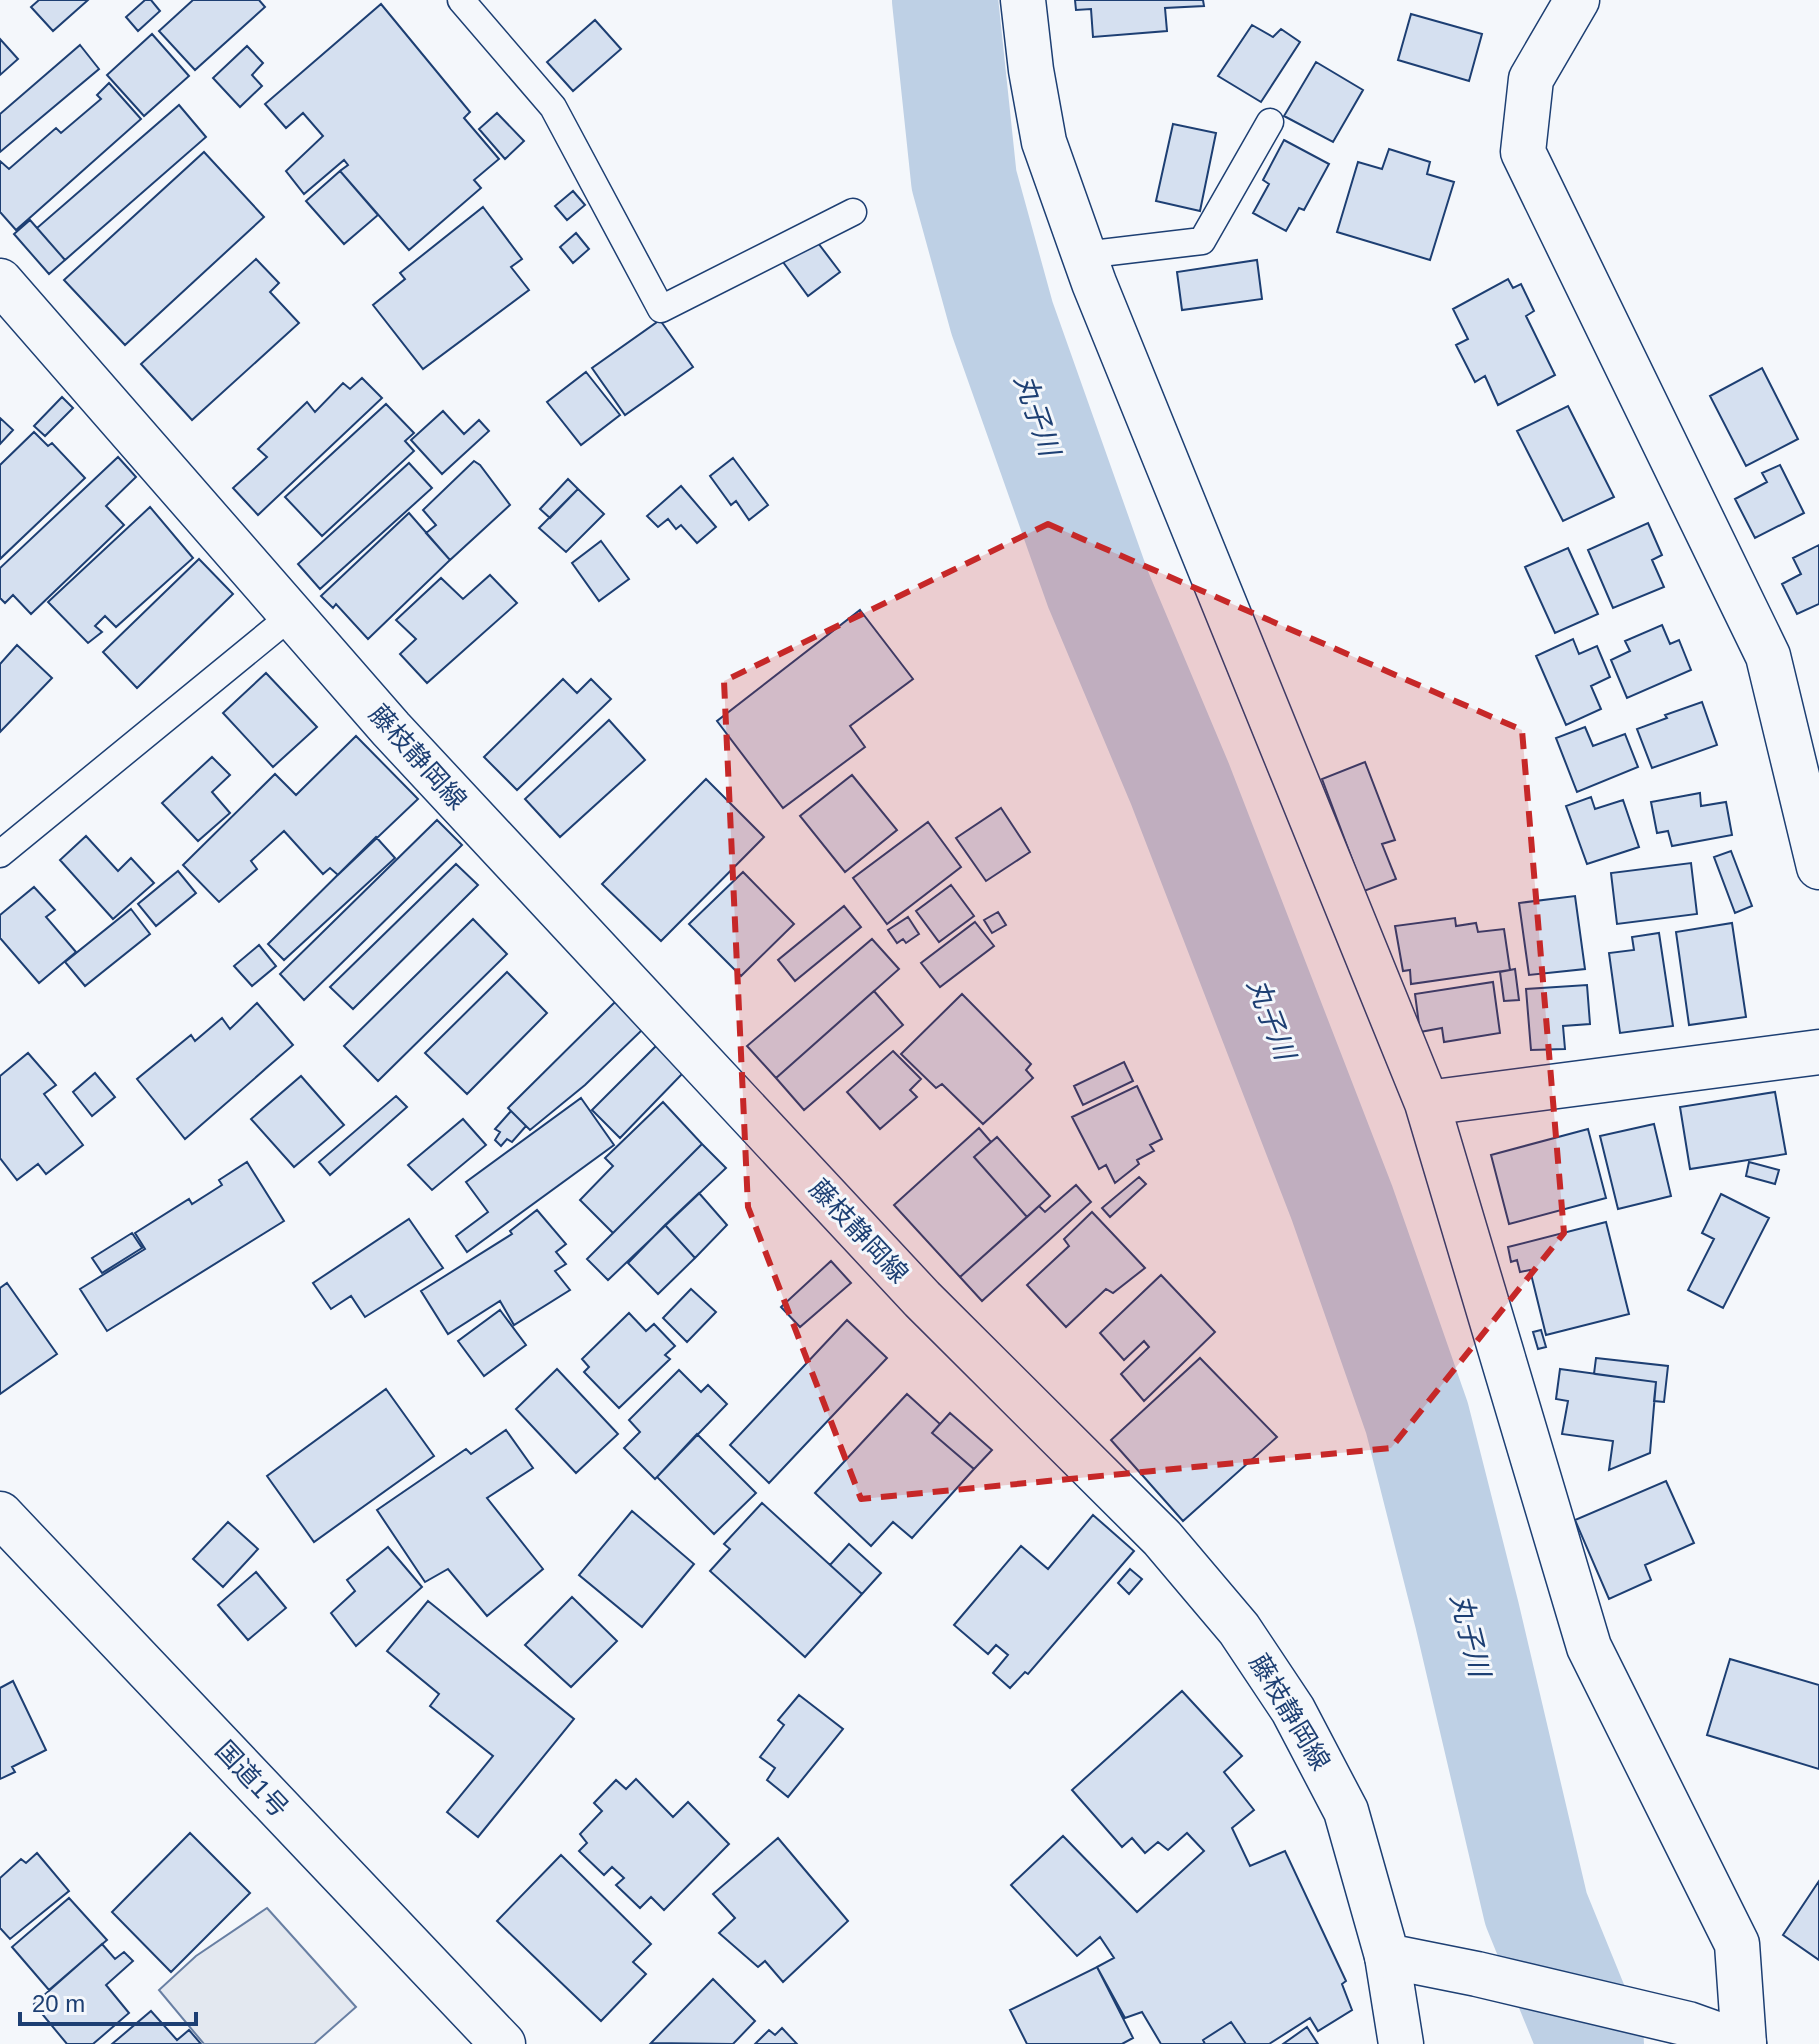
<svg xmlns="http://www.w3.org/2000/svg" width="1819" height="2044" viewBox="0 0 1819 2044" font-family="Helvetica,'Noto Sans JP',sans-serif">
<style>
.parking{fill:#e3e8f0;stroke:#687fa3;stroke-width:2}
.lines{fill:none;stroke-linecap:round;stroke-linejoin:round}
.river{stroke:#bed0e5;stroke-width:106}
.building{fill:#d5e0f0;stroke:#1d3f73;stroke-width:2}
.lane-casing{stroke:#1d3f73;stroke-width:29}
.street-casing{stroke:#1d3f73;stroke-width:47}
.secondary-casing{stroke:#1d3f73;stroke-width:47}
.highway-casing{stroke:#1d3f73;stroke-width:47}
.lane{stroke:#f4f7fb;stroke-width:26}
.street{stroke:#f4f7fb;stroke-width:44}
.secondary{stroke:#f4f7fb;stroke-width:44}
.highway{stroke:#f4f7fb;stroke-width:44}
.marked{fill:#c62828;fill-opacity:0.2;stroke:#c62828;stroke-width:6;stroke-dasharray:16 10;stroke-linejoin:round}
.labels{text-anchor:middle;dominant-baseline:central;stroke-width:6;stroke-linejoin:round;paint-order:stroke}
.street-label{font-size:26px;fill:#1d3f73;stroke:#f4f7fb}
.water-label{font-size:28px;font-style:italic;fill:#1d3f73;stroke:#f4f7fb}
</style>
<rect width="100%" height="100%" fill="#f4f7fb"/>
<path class="parking" d="M 267,1908 L 356,2007 L 314,2044 L 204,2044 L 159,1990 L 196,1956 Z"/>
<g class="lines">
<path class="river" d="M 945,0 L 964,180 L 1002,318 L 1098,589 L 1180,784 L 1342,1203 L 1417,1418 L 1467,1615 L 1536,1909 L 1591,2044"/>
</g>
<path class="building" d="M 39,0 L 88,0 L 53,31 L 31,7 Z
M 145,0 L 151,0 L 160,11 L 138,31 L 126,17 Z
M 193,0 L 259,0 L 265,7 L 195,70 L 159,31 Z
M 1075,0 L 1203,0 L 1204,6 L 1165,8 L 1167,31 L 1093,37 L 1091,9 L 1076,10 Z
M 381,4 L 470,112 L 464,118 L 499,159 L 474,180 L 481,188 L 409,250 L 340,171 L 348,165 L 344,160 L 304,194 L 286,171 L 323,136 L 303,113 L 286,128 L 265,104 Z
M 1411,14 L 1482,34 L 1469,81 L 1398,60 Z
M 595,20 L 621,49 L 573,91 L 547,62 Z
M 1252,25 L 1273,37 L 1281,29 L 1300,42 L 1261,102 L 1218,76 Z
M 152,34 L 189,76 L 144,116 L 107,75 Z
M 0,39 L 18,59 L 0,75 Z
M 80,45 L 99,69 L 0,152 L 0,114 Z
M 247,46 L 263,63 L 252,75 L 262,86 L 240,107 L 213,78 Z
M 1316,62 L 1363,90 L 1333,142 L 1284,116 Z
M 109,83 L 141,119 L 16,230 L 0,212 L 0,161 L 9,169 L 56,128 L 61,133 L 101,99 L 97,95 Z
M 179,105 L 206,137 L 65,260 L 37,228 Z
M 497,113 L 524,141 L 505,159 L 479,129 Z
M 1173,124 L 1216,133 L 1200,211 L 1156,201 Z
M 1284,140 L 1329,164 L 1304,210 L 1299,208 L 1286,231 L 1253,213 L 1269,184 L 1263,180 Z
M 1389,149 L 1430,162 L 1427,174 L 1454,182 L 1430,260 L 1337,232 L 1358,162 L 1382,169 Z
M 204,152 L 264,217 L 125,345 L 64,280 Z
M 340,171 L 378,215 L 344,244 L 306,201 Z
M 573,191 L 585,205 L 567,220 L 555,206 Z
M 483,207 L 522,259 L 511,267 L 529,290 L 423,369 L 373,305 L 405,279 L 400,273 Z
M 30,220 L 65,260 L 49,274 L 14,234 Z
M 576,233 L 589,249 L 573,263 L 560,247 Z
M 815,239 L 840,272 L 808,296 L 783,262 Z
M 256,259 L 279,283 L 270,292 L 299,323 L 192,420 L 141,364 Z
M 1257,260 L 1262,299 L 1182,310 L 1177,272 Z
M 1508,279 L 1513,288 L 1521,284 L 1534,311 L 1526,316 L 1555,375 L 1498,405 L 1485,376 L 1475,382 L 1456,345 L 1468,339 L 1453,309 Z
M 660,320 L 693,367 L 625,415 L 592,368 Z
M 1762,368 L 1798,439 L 1746,466 L 1710,396 Z
M 586,372 L 620,415 L 581,445 L 547,402 Z
M 362,378 L 382,398 L 258,515 L 233,488 L 267,457 L 258,449 L 307,402 L 315,412 L 343,383 L 350,389 Z
M 62,397 L 73,408 L 45,436 L 34,426 Z
M 386,404 L 414,433 L 405,441 L 414,451 L 322,536 L 285,497 Z
M 1568,406 L 1614,497 L 1563,521 L 1517,431 Z
M 443,411 L 464,434 L 479,420 L 489,431 L 442,474 L 411,440 Z
M 0,418 L 13,430 L 0,444 Z
M 34,432 L 48,446 L 52,443 L 85,478 L 0,559 L 0,465 Z
M 118,457 L 136,477 L 106,506 L 124,525 L 31,614 L 13,595 L 5,603 L 0,598 L 0,568 Z
M 733,458 L 768,505 L 749,520 L 736,501 L 731,505 L 710,476 Z
M 474,461 L 480,465 L 510,505 L 450,560 L 426,533 L 436,525 L 423,510 Z
M 409,463 L 432,488 L 320,589 L 298,564 Z
M 1780,465 L 1804,513 L 1755,538 L 1735,499 L 1767,482 L 1762,473 Z
M 568,479 L 578,489 L 550,518 L 540,509 Z
M 681,486 L 716,527 L 697,543 L 681,525 L 676,529 L 668,519 L 658,527 L 647,516 Z
M 578,489 L 604,514 L 566,552 L 539,528 Z
M 150,507 L 193,558 L 116,627 L 105,616 L 95,626 L 102,632 L 88,643 L 48,602 Z
M 409,513 L 450,560 L 368,639 L 336,604 L 333,608 L 321,596 Z
M 1648,523 L 1662,555 L 1652,560 L 1664,587 L 1613,608 L 1588,550 Z
M 601,541 L 629,579 L 599,601 L 572,563 Z
M 1819,545 L 1819,604 L 1797,614 L 1782,584 L 1801,574 L 1793,558 Z
M 1568,548 L 1598,614 L 1555,633 L 1525,567 Z
M 199,559 L 233,594 L 137,688 L 103,652 Z
M 490,575 L 517,603 L 427,683 L 400,654 L 416,639 L 396,620 L 441,578 L 463,599 Z
M 860,610 L 913,679 L 850,726 L 865,747 L 783,808 L 717,721 Z
M 1662,625 L 1670,644 L 1679,640 L 1691,670 L 1627,698 L 1611,660 L 1630,651 L 1625,641 Z
M 1573,639 L 1579,654 L 1597,646 L 1610,677 L 1591,686 L 1601,709 L 1566,725 L 1536,656 Z
M 17,645 L 52,678 L 0,732 L 0,664 Z
M 266,673 L 317,727 L 273,767 L 223,713 Z
M 563,679 L 577,693 L 591,679 L 611,699 L 517,790 L 484,757 Z
M 1702,702 L 1717,745 L 1652,768 L 1637,729 L 1667,718 L 1665,715 Z
M 609,720 L 645,760 L 560,837 L 525,799 Z
M 1585,727 L 1593,746 L 1625,734 L 1638,767 L 1577,792 L 1556,738 Z
M 356,736 L 418,799 L 338,875 L 330,868 L 323,874 L 284,831 L 251,861 L 257,869 L 219,902 L 183,865 L 275,774 L 296,795 Z
M 212,757 L 230,775 L 212,792 L 230,813 L 198,841 L 162,803 Z
M 1365,762 L 1395,840 L 1382,844 L 1396,879 L 1364,891 L 1322,779 Z
M 852,775 L 897,830 L 845,872 L 800,816 Z
M 706,779 L 764,837 L 661,941 L 602,884 Z
M 1700,793 L 1701,806 L 1726,802 L 1732,835 L 1672,846 L 1668,831 L 1657,833 L 1651,802 Z
M 1591,797 L 1595,809 L 1623,800 L 1639,847 L 1587,864 L 1566,806 Z
M 1001,808 L 1030,852 L 986,881 L 956,838 Z
M 437,820 L 462,845 L 304,1000 L 280,974 Z
M 928,822 L 961,867 L 887,924 L 853,878 Z
M 86,836 L 118,871 L 131,858 L 154,883 L 113,919 L 60,860 Z
M 376,837 L 395,858 L 284,960 L 268,944 Z
M 1731,851 L 1752,906 L 1735,913 L 1714,857 Z
M 1691,863 L 1697,914 L 1617,924 L 1611,873 Z
M 456,864 L 478,885 L 353,1009 L 330,987 Z
M 178,871 L 196,893 L 156,926 L 138,904 Z
M 743,872 L 794,924 L 741,976 L 689,924 Z
M 951,885 L 974,916 L 939,942 L 916,911 Z
M 34,887 L 55,910 L 46,917 L 76,952 L 39,983 L 0,938 L 0,915 Z
M 1575,896 L 1585,969 L 1529,975 L 1519,903 Z
M 844,906 L 861,927 L 795,981 L 778,960 Z
M 131,909 L 150,934 L 85,986 L 65,962 Z
M 998,912 L 1006,925 L 992,933 L 984,920 Z
M 908,917 L 919,934 L 906,943 L 903,939 L 897,943 L 888,930 Z
M 1455,918 L 1456,926 L 1476,923 L 1478,932 L 1504,929 L 1510,970 L 1411,984 L 1410,970 L 1403,971 L 1395,926 Z
M 473,919 L 507,954 L 378,1081 L 344,1046 Z
M 975,922 L 994,946 L 940,987 L 921,963 Z
M 1732,923 L 1746,1017 L 1689,1025 L 1676,932 Z
M 1659,933 L 1673,1026 L 1620,1033 L 1609,953 L 1634,950 L 1632,937 Z
M 872,939 L 899,969 L 776,1078 L 747,1046 Z
M 259,945 L 276,966 L 252,986 L 234,966 Z
M 1515,969 L 1519,1000 L 1504,1001 L 1500,972 Z
M 507,972 L 547,1013 L 467,1094 L 425,1053 Z
M 1493,982 L 1500,1033 L 1444,1042 L 1442,1028 L 1420,1032 L 1415,994 Z
M 1587,985 L 1590,1024 L 1563,1026 L 1565,1049 L 1531,1050 L 1526,989 Z
M 874,991 L 903,1025 L 804,1110 L 776,1078 Z
M 962,994 L 1031,1064 L 1026,1070 L 1033,1078 L 983,1124 L 942,1084 L 936,1088 L 901,1054 Z
M 615,1002 L 642,1030 L 585,1085 L 530,1130 L 508,1108 Z
M 257,1003 L 293,1045 L 185,1139 L 137,1079 L 191,1035 L 195,1041 L 222,1018 L 230,1029 Z
M 656,1046 L 683,1073 L 620,1138 L 592,1110 Z
M 893,1051 L 921,1079 L 910,1090 L 917,1097 L 880,1129 L 847,1092 Z
M 28,1053 L 56,1085 L 44,1094 L 83,1145 L 46,1174 L 38,1164 L 17,1180 L 0,1158 L 0,1076 Z
M 1124,1062 L 1133,1081 L 1083,1105 L 1074,1086 Z
M 95,1073 L 115,1097 L 92,1116 L 73,1092 Z
M 301,1076 L 344,1125 L 294,1167 L 251,1119 Z
M 1137,1086 L 1162,1139 L 1150,1145 L 1154,1151 L 1137,1160 L 1139,1164 L 1115,1183 L 1106,1165 L 1099,1169 L 1072,1117 Z
M 1775,1092 L 1786,1154 L 1690,1169 L 1680,1107 Z
M 396,1096 L 407,1107 L 330,1175 L 319,1162 Z
M 581,1098 L 614,1145 L 467,1252 L 456,1236 L 488,1212 L 466,1182 Z
M 663,1102 L 702,1144 L 613,1233 L 580,1200 L 613,1166 L 605,1158 Z
M 511,1111 L 526,1126 L 512,1142 L 507,1139 L 501,1146 L 495,1140 L 500,1132 L 495,1129 Z
M 463,1119 L 486,1145 L 432,1190 L 408,1165 Z
M 1654,1124 L 1671,1196 L 1618,1209 L 1600,1136 Z
M 979,1128 L 991,1142 L 974,1157 L 1027,1217 L 960,1277 L 894,1205 Z
M 1588,1129 L 1606,1198 L 1509,1224 L 1491,1155 Z
M 997,1137 L 1050,1196 L 1027,1217 L 974,1157 Z
M 702,1144 L 726,1168 L 608,1280 L 587,1259 Z
M 247,1162 L 284,1221 L 107,1331 L 80,1289 L 145,1249 L 135,1233 L 189,1199 L 192,1204 L 222,1185 L 219,1180 Z
M 1749,1162 L 1779,1170 L 1775,1184 L 1746,1176 Z
M 1139,1177 L 1146,1184 L 1110,1217 L 1102,1208 Z
M 1076,1185 L 1091,1202 L 982,1301 L 960,1277 L 1039,1206 L 1045,1212 Z
M 699,1193 L 727,1225 L 695,1258 L 665,1225 Z
M 1721,1194 L 1769,1218 L 1723,1308 L 1688,1290 L 1714,1239 L 1702,1233 Z
M 537,1210 L 566,1244 L 556,1252 L 566,1264 L 555,1271 L 570,1290 L 514,1325 L 500,1301 L 448,1334 L 421,1291 L 512,1234 L 510,1231 Z
M 1092,1212 L 1145,1268 L 1113,1293 L 1106,1289 L 1066,1327 L 1027,1285 L 1069,1246 L 1064,1239 Z
M 409,1219 L 443,1268 L 365,1317 L 351,1296 L 331,1309 L 313,1283 Z
M 1606,1222 L 1629,1314 L 1546,1335 L 1530,1270 L 1520,1272 L 1517,1260 L 1511,1262 L 1508,1247 Z
M 665,1225 L 695,1258 L 658,1294 L 628,1263 Z
M 132,1233 L 142,1248 L 102,1273 L 92,1258 Z
M 831,1261 L 851,1283 L 800,1327 L 781,1307 Z
M 1161,1275 L 1215,1332 L 1144,1401 L 1121,1374 L 1149,1347 L 1144,1341 L 1124,1360 L 1100,1333 Z
M 7,1283 L 57,1354 L 0,1394 L 0,1288 Z
M 691,1289 L 716,1312 L 687,1342 L 663,1318 Z
M 500,1310 L 526,1345 L 484,1376 L 458,1341 Z
M 629,1313 L 646,1331 L 654,1324 L 675,1346 L 665,1355 L 670,1359 L 619,1408 L 584,1372 L 589,1367 L 582,1359 Z
M 847,1320 L 887,1358 L 769,1483 L 730,1445 Z
M 1541,1330 L 1546,1347 L 1538,1349 L 1533,1332 Z
M 1200,1358 L 1277,1437 L 1183,1521 L 1111,1440 Z
M 1596,1358 L 1668,1366 L 1664,1402 L 1654,1401 L 1656,1382 L 1594,1374 Z
M 557,1369 L 618,1434 L 576,1473 L 516,1409 Z
M 1560,1369 L 1656,1382 L 1650,1453 L 1609,1470 L 1613,1441 L 1562,1434 L 1568,1401 L 1556,1399 Z
M 679,1370 L 701,1392 L 708,1385 L 727,1404 L 655,1479 L 624,1448 L 640,1432 L 629,1420 Z
M 386,1389 L 434,1456 L 314,1542 L 267,1476 Z
M 907,1394 L 940,1424 L 932,1433 L 974,1469 L 912,1538 L 893,1522 L 871,1546 L 815,1493 Z
M 950,1413 L 992,1450 L 974,1469 L 932,1433 Z
M 506,1430 L 533,1468 L 487,1498 L 543,1569 L 487,1616 L 448,1569 L 425,1582 L 377,1510 L 466,1449 L 471,1454 Z
M 697,1434 L 756,1493 L 714,1534 L 657,1477 Z
M 1666,1481 L 1694,1543 L 1645,1565 L 1651,1580 L 1609,1599 L 1575,1520 Z
M 762,1503 L 862,1594 L 805,1657 L 710,1571 L 730,1549 L 724,1544 Z
M 632,1511 L 694,1564 L 642,1627 L 579,1575 Z
M 1093,1515 L 1134,1551 L 1028,1674 L 1025,1672 L 1010,1688 L 993,1673 L 1008,1655 L 996,1645 L 988,1654 L 954,1625 L 1021,1546 L 1048,1569 Z
M 228,1522 L 258,1549 L 223,1587 L 193,1559 Z
M 849,1544 L 881,1573 L 862,1594 L 830,1565 Z
M 388,1547 L 422,1587 L 356,1646 L 331,1613 L 355,1591 L 347,1580 Z
M 1130,1569 L 1142,1579 L 1129,1594 L 1118,1583 Z
M 256,1572 L 286,1608 L 248,1640 L 218,1605 Z
M 572,1597 L 617,1641 L 571,1687 L 525,1645 Z
M 428,1601 L 574,1719 L 478,1837 L 447,1812 L 493,1756 L 430,1706 L 439,1694 L 387,1651 Z
M 1730,1659 L 1819,1685 L 1819,1769 L 1707,1735 Z
M 13,1681 L 46,1750 L 12,1767 L 15,1772 L 0,1779 L 0,1688 Z
M 1182,1691 L 1242,1756 L 1224,1772 L 1254,1810 L 1232,1828 L 1250,1866 L 1285,1851 L 1346,1981 L 1342,1984 L 1352,2010 L 1318,2031 L 1310,2018 L 1269,2044 L 1246,2044 L 1231,2022 L 1203,2040 L 1205,2044 L 1161,2044 L 1142,2012 L 1125,2018 L 1097,1967 L 1114,1958 L 1100,1937 L 1077,1956 L 1011,1885 L 1063,1836 L 1137,1912 L 1204,1851 L 1187,1833 L 1168,1850 L 1158,1842 L 1145,1853 L 1132,1838 L 1122,1847 L 1072,1790 Z
M 799,1695 L 843,1729 L 788,1797 L 767,1780 L 775,1768 L 760,1757 L 784,1725 L 778,1720 Z
M 636,1779 L 673,1817 L 688,1802 L 729,1844 L 664,1910 L 651,1897 L 640,1908 L 616,1885 L 624,1878 L 612,1867 L 604,1875 L 579,1851 L 587,1843 L 580,1834 L 602,1811 L 594,1803 L 616,1780 L 626,1789 Z
M 190,1833 L 250,1893 L 171,1972 L 112,1912 Z
M 778,1838 L 848,1921 L 783,1982 L 765,1961 L 758,1967 L 719,1933 L 735,1918 L 713,1894 Z
M 37,1853 L 69,1891 L 10,1939 L 0,1928 L 0,1878 L 21,1859 L 26,1863 Z
M 561,1855 L 651,1944 L 633,1962 L 646,1974 L 601,2021 L 497,1921 Z
M 1819,1881 L 1819,1960 L 1783,1935 Z
M 69,1898 L 107,1940 L 49,1990 L 12,1947 Z
M 102,1944 L 115,1959 L 124,1952 L 133,1961 L 106,1985 L 129,2013 L 93,2044 L 67,2044 L 34,2004 Z
M 1097,1967 L 1133,2038 L 1122,2044 L 1027,2044 L 1010,2010 Z
M 713,1979 L 755,2021 L 733,2044 L 651,2043 Z
M 151,2011 L 177,2040 L 189,2030 L 201,2044 L 112,2044 Z
M 1231,2022 L 1246,2044 L 1205,2044 L 1203,2040 Z
M 1307,2027 L 1318,2044 L 1283,2044 Z
M 782,2028 L 797,2044 L 755,2044 L 769,2030 L 775,2035 Z"/>
<g class="lines">
<g class="lane-casing">
<path id="lane" d="M 461,0 L 553,107 L 661,309 L 853,212
M 1084,255 L 1202,241 L 1270,122
M 0,854 L 292,615"/>
</g>
<g class="street-casing">
<path id="street" d="M 1023,0 L 1031,70 L 1044,142 L 1094,283 L 1427,1103 L 1589,1647 L 1737,1944 L 1744,2044
M 1577,0 L 1531,79 L 1523,152 L 1768,656 L 1819,867
M 1427,1103 L 1819,1052
M 1387,1956 L 1401,2044"/>
</g>
<g class="secondary-casing">
<path id="secondary" d="M 0,281 L 391,729 L 922,1299 L 1162,1538 L 1239,1629 L 1293,1710 L 1346,1811 L 1387,1956 L 1477,1974 L 1688,2024 L 1744,2044"/>
</g>
<g class="highway-casing">
<path id="highway" d="M 0,1514 L 503,2044"/>
</g>
<use href="#lane" class="lane"/>
<use href="#street" class="street"/>
<use href="#secondary" class="secondary"/>
<use href="#highway" class="highway"/>
</g>
<path class="marked" d="M 1048,524 L 1522,730 L 1564,1233 L 1391,1448 L 861,1499 L 748,1207 L 724,681 Z"/>
<g class="labels">
<g class="street-label">
<text transform="translate(418 757) rotate(48)">藤枝静岡線</text>
<text transform="translate(859 1231) rotate(47)">藤枝静岡線</text>
<text transform="translate(1290 1712) rotate(59)">藤枝静岡線</text>
<text transform="translate(252 1779) rotate(47)">国道1号</text>
</g>
<g class="water-label">
<text transform="translate(1037 415) rotate(71)">丸子川</text>
<text transform="translate(1271 1019) rotate(69)">丸子川</text>
<text transform="translate(1470 1635) rotate(76)">丸子川</text>
</g>
</g>
<path d="M20 2012v12h176v-12" fill="none" stroke="#1d3f73" stroke-width="4"/>
<text x="32" y="2012" font-size="24" fill="#1d3f73" stroke="#f4f7fb" stroke-width="6" paint-order="stroke">20 m</text>
</svg>
